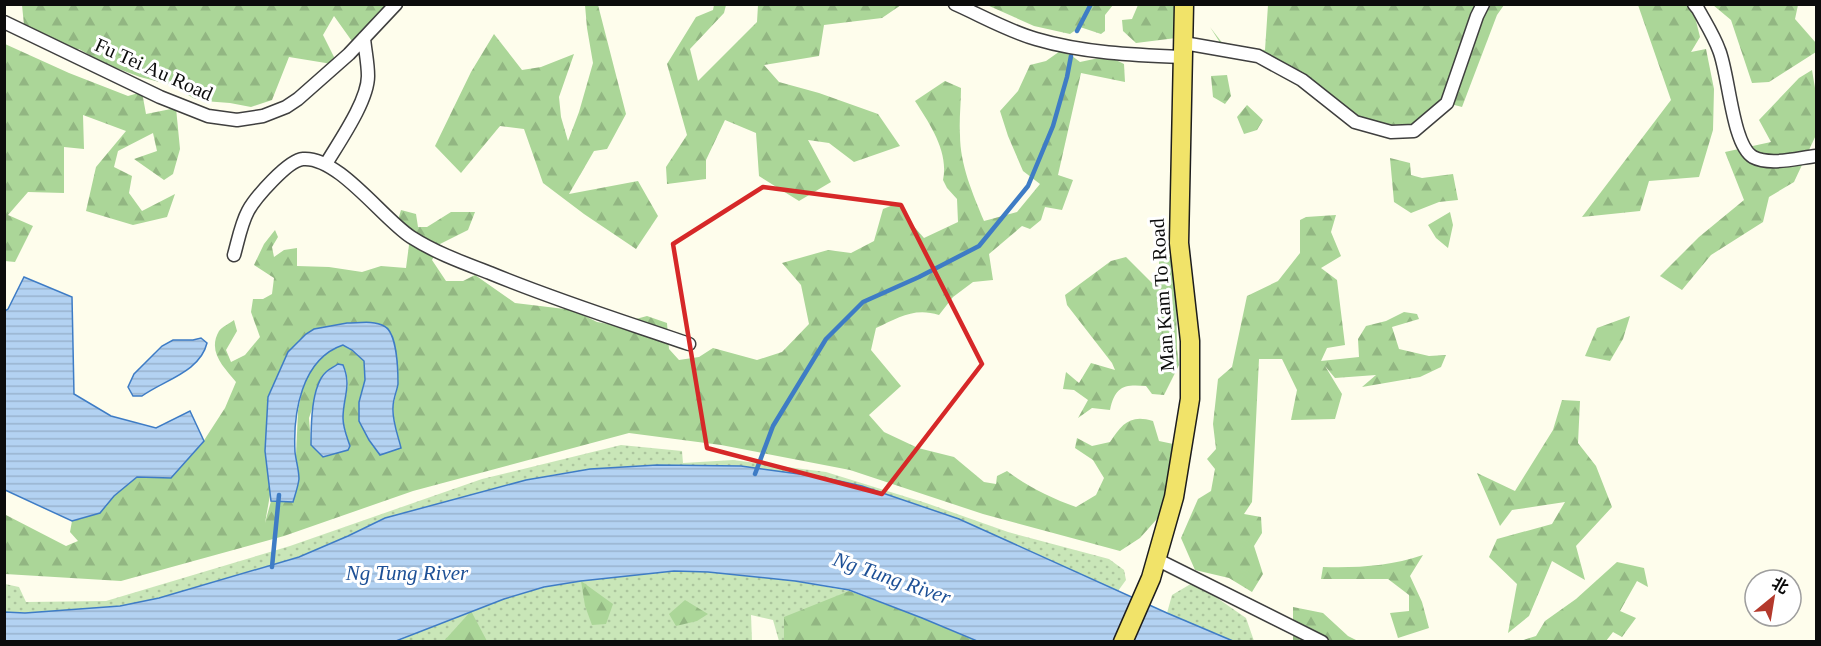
<svg xmlns="http://www.w3.org/2000/svg" width="1821" height="646" viewBox="0 0 1821 646" font-family="'Times New Roman','Noto Sans SC',serif">
<style>
.grass{fill:url(#grass-dots)}
.forest{fill:url(#forest-firs);fill-rule:evenodd}
.water{fill:url(#water-rules);stroke:#3e7cc5;stroke-width:1.5}
.lines{fill:none;stroke-linecap:round;stroke-linejoin:round}
.stream{stroke:#3e7cc5;stroke-width:4.5}
.minor-casing{stroke:#3f3f3f;stroke-width:15}
.primary-casing{stroke:#1d1d1d;stroke-width:21}
.minor{stroke:#fff;stroke-width:12}
.primary{stroke:#f1e369;stroke-width:18}
.marked{fill:none;stroke:#d62828;stroke-width:4.5;stroke-linejoin:round}
.labels{text-anchor:middle;dominant-baseline:central;stroke-width:6;stroke-linejoin:round;paint-order:stroke}
.street-label{font-size:20px;fill:#0c0c0c;stroke:#fff}
.water-label{font-size:21px;font-style:italic;fill:#1d5096;stroke:#fff}
</style>
<defs>
<pattern id="grass-dots" width="8" height="8" patternUnits="userSpaceOnUse" patternTransform="scale(1.5)"><rect width="8" height="8" fill="#c9e6b8"/><path d="M2 2h.1M6 6h.1" fill="none" stroke="#abc49d" stroke-width="1.8" stroke-linecap="round"/></pattern>
<pattern id="forest-firs" width="22" height="20" patternUnits="userSpaceOnUse" patternTransform="scale(1.5)"><rect width="22" height="20" fill="#abd698"/><path d="M5 1l3.5 6h-7zM16 11l3.5 6h-7z" fill="#92b682"/></pattern>
<pattern id="water-rules" width="6" height="5" patternUnits="userSpaceOnUse" patternTransform="scale(1.5)"><rect width="6" height="5" fill="#b3d2f2"/><path d="M0 2.5h6" fill="none" stroke="#99b3ce"/></pattern>
</defs>
<rect width="100%" height="100%" fill="#fefdec"/>
<path class="grass" d="M 621,445 L 682,451 L 683,463 L 733,460 L 826,472 L 926,503 L 1008,532 L 1109,559 L 1124,570 L 1126,580 L 1118,591 L 959,519 L 862,486 L 821,477 L 741,466 L 657,465 L 590,469 L 551,475 L 450,501 L 385,518 L 348,536 L 299,557 L 159,598 L 120,606 L 25,613 L 5,612 L 5,584 L 19,587 L 26,602 L 106,601 L 290,546 L 482,479 Z
M 674,571 L 708,572 L 795,581 L 849,591 L 922,618 L 977,641 L 779,641 L 773,620 L 751,615 L 752,641 L 396,642 C 444,622 492,600 542,588 C 585,577 630,576 674,571 Z
M 1194,582 L 1246,618 L 1254,641 L 1233,641 L 1167,613 L 1172,595 Z"/>
<path class="forest" d="M 22,5 L 396,5 L 359,51 L 334,16 L 323,35 L 338,65 L 289,57 L 272,100 L 251,107 L 230,103 L 204,101 L 193,98 L 171,85 L 140,77 L 103,63 L 79,49 L 67,53 L 24,25 Z
M 585,5 L 598,5 L 626,114 L 607,149 L 594,151 L 569,194 L 638,181 L 658,216 L 636,249 L 584,214 L 543,183 L 524,129 L 500,126 L 461,173 L 435,146 L 471,72 L 494,34 L 522,70 L 541,67 L 574,54 L 559,97 L 561,117 L 568,141 L 579,112 L 593,63 L 587,28 Z
M 714,5 L 726,5 L 724,13 L 690,49 L 698,81 L 757,22 L 758,5 L 901,5 L 882,18 L 824,25 L 819,56 L 764,65 L 779,82 L 819,93 L 878,114 L 900,146 L 854,162 L 829,143 L 808,140 L 831,182 L 799,201 L 759,176 L 756,133 L 725,120 L 706,160 L 706,179 L 667,184 L 666,167 L 687,135 L 667,64 L 696,17 L 713,10 Z
M 987,5 L 1113,5 L 1105,15 L 1105,31 L 1101,34 L 1080,27 L 1070,34 L 1034,26 Z
M 1138,5 L 1178,5 L 1176,38 L 1136,43 L 1123,31 L 1122,20 L 1132,19 Z
M 1268,5 L 1504,5 L 1497,15 L 1462,107 L 1447,103 L 1408,131 L 1359,123 L 1259,53 L 1221,48 L 1219,41 L 1210,27 L 1223,44 L 1265,50 Z
M 1638,5 L 1692,5 L 1700,37 L 1691,52 L 1706,49 L 1714,89 L 1713,130 L 1699,177 L 1649,181 L 1640,211 L 1582,217 L 1671,100 Z
M 1713,5 L 1798,5 L 1795,19 L 1816,43 L 1816,52 L 1769,82 L 1752,83 L 1731,20 Z
M 5,44 L 69,73 L 128,96 L 142,92 L 146,114 L 176,108 L 180,149 L 173,174 L 164,180 L 134,159 L 157,151 L 153,133 L 118,151 L 114,167 L 132,176 L 129,193 L 142,211 L 175,194 L 167,217 L 133,225 L 86,211 L 96,167 L 126,131 L 83,115 L 84,149 L 64,147 L 64,193 L 28,192 L 8,215 L 33,226 L 15,262 L 5,261 Z
M 1063,49 L 1080,62 L 1108,56 L 1124,64 L 1125,82 L 1081,73 L 1058,175 L 1073,180 L 1062,210 L 1045,207 L 1041,220 L 1030,229 L 1022,226 L 989,254 L 993,280 L 973,282 L 953,297 L 939,315 C 914,307 898,318 876,328 L 871,350 L 901,386 L 869,415 L 884,432 L 918,448 L 954,457 L 984,482 L 996,484 L 997,476 L 1007,471 C 1028,487 1051,498 1076,507 L 1096,495 L 1104,478 L 1093,460 L 1075,448 L 1077,438 L 1092,446 L 1110,442 C 1122,424 1130,414 1153,421 L 1159,441 L 1178,445 L 1164,511 L 1140,538 L 1120,551 L 983,514 L 850,470 L 721,445 L 629,433 L 413,491 L 284,536 L 121,581 L 5,574 L 4,514 L 66,546 L 78,541 L 70,532 L 72,521 L 98,511 L 117,493 L 137,477 L 171,478 L 201,445 L 225,408 L 236,382 C 224,367 207,352 219,331 C 222,327 230,323 234,320 L 237,331 L 226,350 L 231,362 L 245,355 L 260,337 L 251,312 L 253,299 L 263,299 L 272,294 L 274,278 L 254,265 L 264,244 L 275,230 L 278,237 L 272,247 L 274,257 L 284,250 L 297,248 L 297,266 L 329,267 L 362,272 L 381,266 L 406,268 L 409,245 L 398,220 L 401,210 L 416,214 L 418,227 L 427,227 L 451,212 L 475,212 L 468,230 L 440,244 L 432,260 L 446,281 L 463,281 L 475,275 L 515,303 L 573,310 L 597,322 L 614,325 L 647,316 L 667,323 L 669,349 L 679,360 L 699,357 L 713,348 L 757,360 L 782,352 L 809,324 L 801,285 L 782,263 L 828,250 L 851,253 L 874,241 L 883,209 L 898,203 L 909,221 L 924,238 L 958,222 L 957,199 L 947,188 L 943,180 C 949,152 930,124 915,101 L 945,81 L 961,88 C 961,104 959,120 960,135 C 960,165 973,194 984,221 L 1017,212 L 1040,184 L 1023,171 L 1008,136 L 1000,111 L 1018,91 L 1030,65 L 1046,61 ZM 314,329 L 397,356 L 398,385 L 393,407 L 395,428 L 364,361 L 350,349 L 343,345 L 329,348 L 305,376 L 298,411 L 294,499 L 271,501 L 265,523 L 270,495 ZM 343,365 C 353,383 344,396 343,416 C 343,425 347,435 349,444 L 311,445 L 309,418 L 324,373 Z
M 1812,70 L 1816,94 L 1816,135 L 1794,182 L 1769,197 L 1763,222 L 1711,255 L 1682,290 L 1660,276 L 1699,237 L 1744,200 L 1725,152 L 1771,142 L 1759,120 L 1799,78 Z
M 1227,75 L 1231,96 L 1225,104 L 1213,97 L 1211,76 Z
M 1247,105 L 1263,120 L 1257,130 L 1244,134 L 1237,117 Z
M 1390,158 L 1410,163 L 1411,175 L 1422,178 L 1453,174 L 1458,200 L 1439,202 L 1411,213 L 1394,202 Z
M 1450,212 L 1453,225 L 1448,248 L 1436,238 L 1428,225 Z
M 1336,215 L 1331,232 L 1341,256 L 1321,268 L 1337,280 L 1345,345 L 1327,348 L 1321,361 L 1359,357 L 1358,339 L 1366,326 L 1386,321 L 1404,312 L 1417,314 L 1419,319 L 1392,327 L 1399,349 L 1429,356 L 1446,355 L 1441,367 L 1420,377 L 1362,387 L 1376,375 L 1335,378 L 1325,366 L 1342,394 L 1335,419 L 1291,420 L 1297,390 L 1282,359 L 1259,359 L 1252,502 L 1244,514 L 1261,517 L 1262,533 L 1254,546 L 1263,574 L 1252,592 L 1229,578 L 1195,570 L 1181,538 L 1198,499 L 1211,491 L 1215,469 L 1207,459 L 1216,449 L 1213,424 L 1218,379 L 1232,367 L 1247,296 L 1278,281 L 1300,253 L 1300,220 L 1306,217 Z
M 1176,256 L 1171,267 L 1176,289 L 1177,349 L 1179,365 L 1164,395 L 1152,394 L 1146,386 C 1124,384 1115,386 1110,410 L 1092,408 L 1078,418 L 1088,400 L 1074,390 L 1063,389 L 1066,372 L 1079,383 L 1091,363 L 1115,370 L 1112,363 L 1067,305 L 1065,295 L 1111,261 L 1126,257 L 1153,284 L 1159,279 L 1159,258 Z
M 1630,316 L 1623,339 L 1610,361 L 1585,356 L 1597,328 Z
M 1562,400 L 1580,401 L 1578,443 L 1596,466 L 1612,507 L 1576,546 L 1585,580 L 1552,561 L 1529,616 L 1508,633 L 1517,584 L 1489,557 L 1497,539 L 1552,524 L 1565,502 L 1512,510 L 1500,526 L 1477,473 L 1515,491 L 1553,430 Z
M 1423,555 L 1410,576 L 1422,602 L 1429,628 L 1398,638 L 1390,613 L 1409,611 L 1409,595 L 1388,579 L 1321,579 L 1323,567 C 1358,568 1390,566 1423,555 Z
M 1617,562 L 1644,568 L 1648,587 L 1637,581 L 1620,611 L 1636,618 L 1622,637 L 1613,632 L 1606,641 L 1520,641 L 1536,636 L 1545,621 L 1576,599 Z
M 581,581 L 613,604 L 606,624 L 592,625 L 585,606 Z
M 849,591 L 922,618 L 975,641 L 784,642 L 784,617 Z
M 685,600 L 708,614 L 697,621 L 676,626 L 669,614 Z
M 1293,607 L 1323,613 L 1348,636 L 1358,641 L 1296,641 L 1293,640 Z
M 471,611 L 487,641 L 444,641 Z"/>
<path class="water" d="M 24,277 L 72,297 L 74,394 L 111,416 L 156,428 L 190,411 L 204,441 L 171,478 L 137,477 L 114,496 L 100,513 L 72,521 L 5,490 L 5,311 L 8,309 Z
M 347,323 C 358,323 374,320 384,326 C 397,332 398,370 398,384 C 397,391 393,399 393,407 C 392,421 398,435 401,448 L 380,455 L 369,440 L 359,421 L 359,402 L 365,380 L 364,361 L 352,350 L 343,345 C 301,359 293,414 295,452 C 296,461 299,470 299,479 C 298,487 295,495 293,502 L 271,501 L 265,451 L 268,397 L 288,352 L 306,334 L 314,329 Z
M 201,338 L 207,343 C 200,372 164,380 142,396 L 133,396 L 128,387 L 134,374 L 162,346 L 173,340 L 193,340 Z
M 338,364 L 343,365 C 352,386 343,397 343,418 C 343,428 347,437 350,446 L 348,450 L 323,457 L 311,445 C 311,426 311,386 326,372 C 329,369 334,367 338,364 Z
M 657,465 L 741,466 L 821,477 L 862,486 L 959,519 L 1167,613 L 1233,641 L 977,641 L 922,618 L 849,590 L 795,581 L 708,572 L 674,571 L 581,581 L 544,587 L 504,599 L 396,641 L 5,642 L 5,612 L 25,613 L 120,606 L 159,598 L 299,557 L 348,536 L 385,518 L 526,480 L 590,469 Z"/>
<g class="lines">
<path class="stream" d="M 1077,31 L 1091,4
M 755,474 L 773,426 L 826,339 L 863,302 L 919,277 L 979,246 L 1028,186 L 1053,126 L 1067,77 L 1071,56
M 272,567 L 279,495"/>
<g class="minor-casing">
<path id="minor" d="M 955,4 C 982,16 1008,31 1036,39 C 1083,53 1134,55 1183,57
M 1694,4 L 1698,9 C 1705,22 1714,36 1719,50 C 1729,74 1732,145 1753,157 C 1770,166 1798,158 1816,156
M 4,22 L 160,97 L 208,116 L 237,120 L 263,116 L 286,107 L 298,99 L 349,54 L 396,4
M 1184,43 L 1258,56 L 1302,80 L 1355,122 L 1391,132 L 1414,131 L 1447,103 L 1477,16 L 1483,4
M 326,164 C 339,142 368,101 368,76 C 368,63 365,50 364,38
M 234,255 C 238,241 241,224 248,211 C 255,198 288,160 303,159 C 338,156 383,219 411,237 C 436,253 464,263 490,273 C 555,300 622,321 689,344
M 1156,559 L 1322,642"/>
</g>
<g class="primary-casing">
<path id="primary" d="M 1123,642 L 1151,578 L 1174,497 L 1190,399 L 1190,341 L 1179,243 L 1184,4"/>
</g>
<use href="#minor" class="minor"/>
<use href="#primary" class="primary"/>
</g>
<path class="marked" d="M 763,187 L 901,205 L 982,364 L 882,494 L 707,448 L 673,244 Z"/>
<g class="labels">
<g class="street-label">
<text transform="translate(154 69) rotate(24)">Fu Tei Au Road</text>
<text transform="translate(1162 295) rotate(-94)">Man Kam To Road</text>
</g>
<g class="water-label">
<text x="407" y="573">Ng Tung River</text>
<text transform="translate(892 578) rotate(19)">Ng Tung River</text>
</g>
</g>
<rect width="1821" height="646" fill="none" stroke="#0c0c0c" stroke-width="12"/>
<g transform="translate(1773 598) rotate(30)"><circle r="28" fill="#ffffff" stroke="#9e9e9e" stroke-width="1.5"/>
<path d="M0-4.5L10 22L0 15L-10 22Z" fill="#b4392c"/>
<text y="-9" font-size="16" font-weight="bold" text-anchor="middle" fill="#0c0c0c">北</text>
</g>
</svg>
